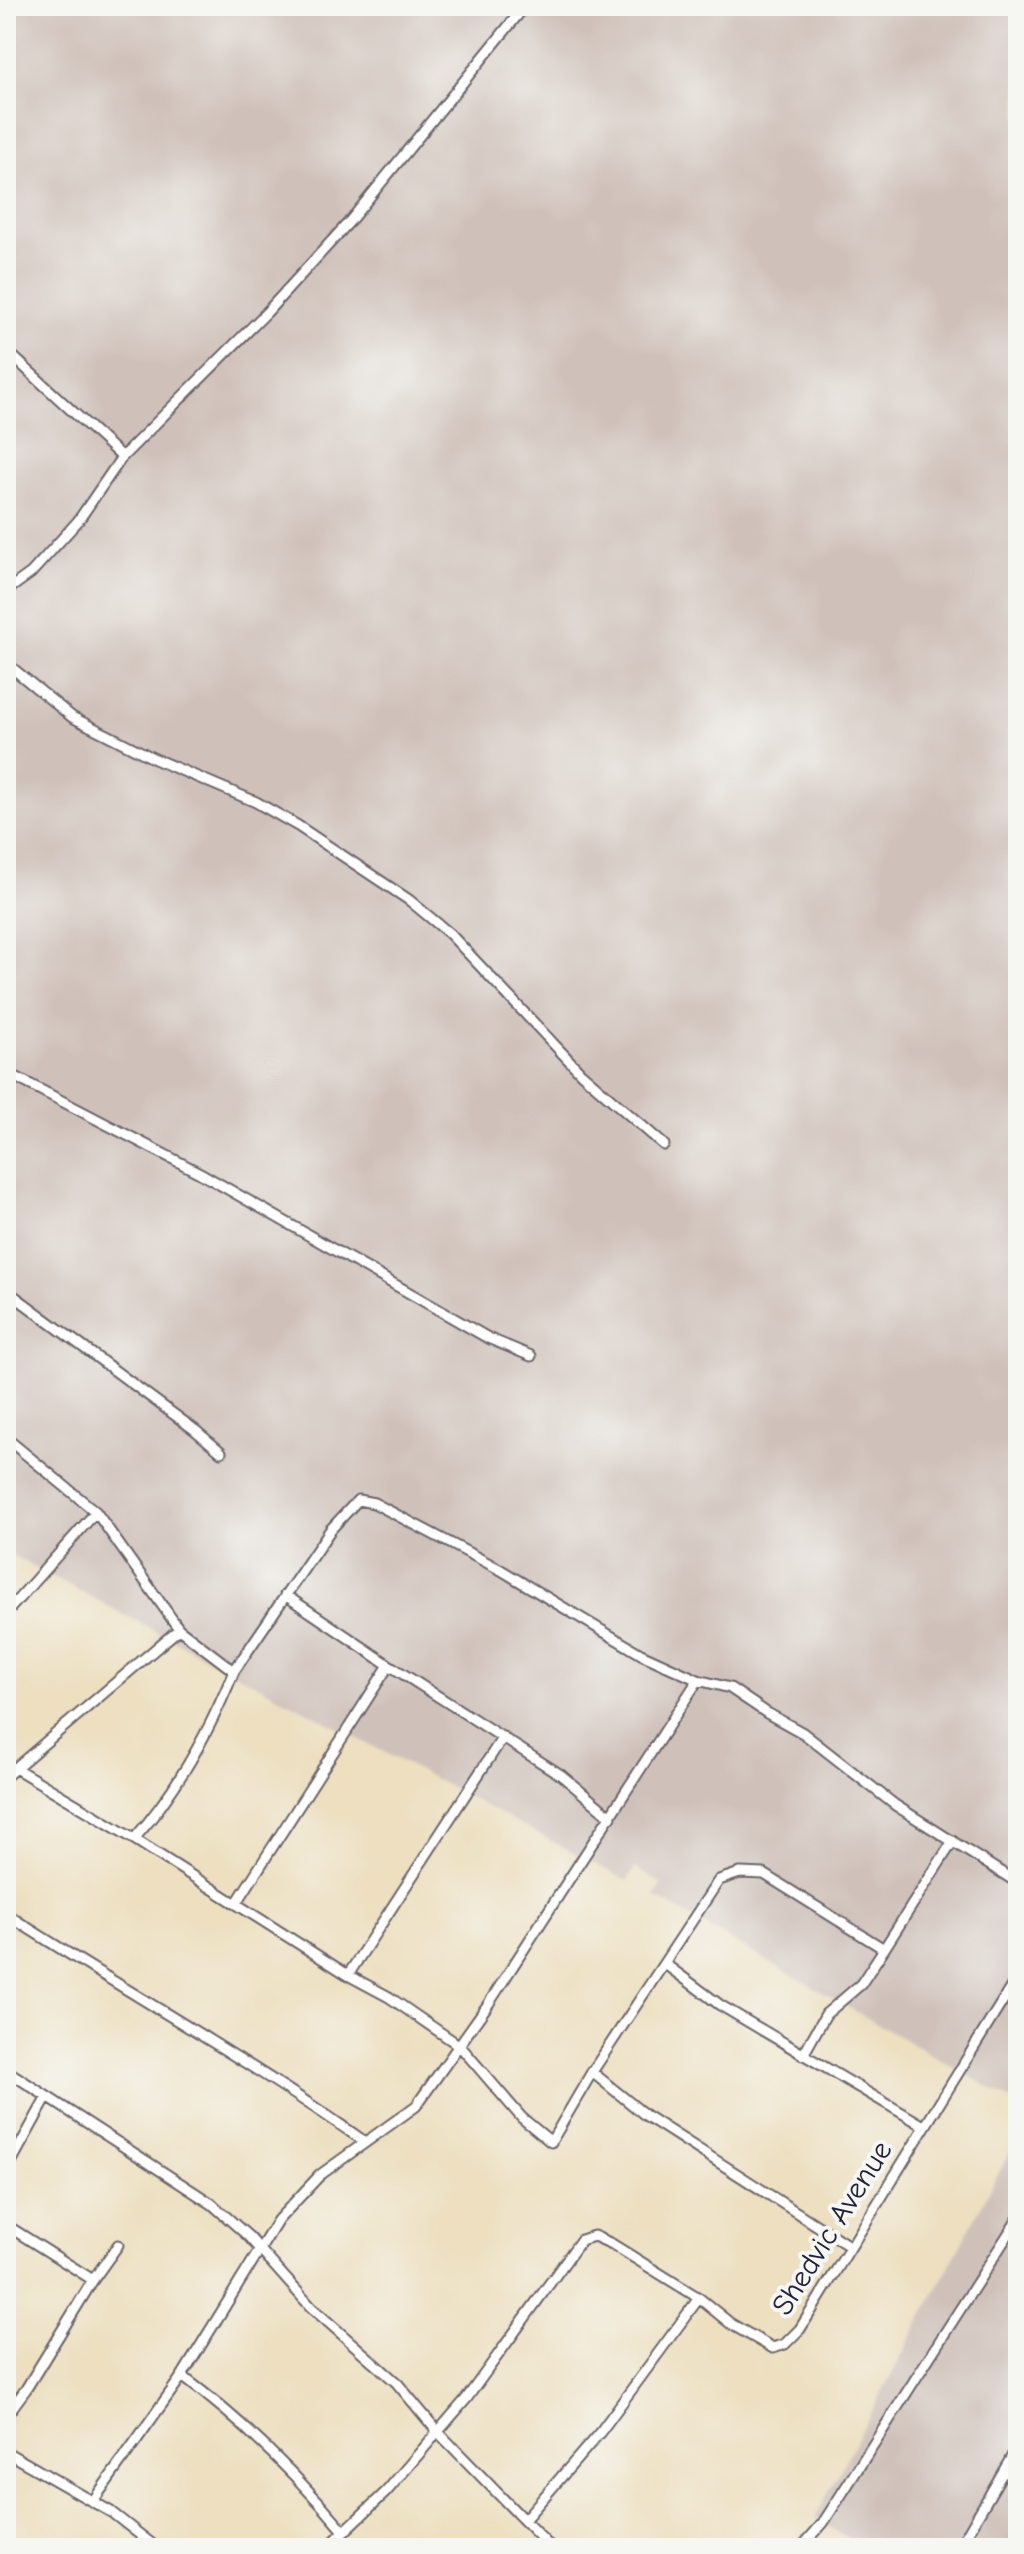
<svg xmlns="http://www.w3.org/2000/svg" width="1024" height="2554" viewBox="0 0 1024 2554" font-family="'Comic Neue',sans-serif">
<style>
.industrial{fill:#cfc1ba}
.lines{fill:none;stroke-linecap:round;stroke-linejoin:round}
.minor-casing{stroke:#696469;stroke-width:13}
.minor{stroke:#fff;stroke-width:9}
.labels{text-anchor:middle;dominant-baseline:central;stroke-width:8;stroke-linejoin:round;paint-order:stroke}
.street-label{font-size:30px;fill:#22223b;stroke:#f6f6f2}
</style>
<rect width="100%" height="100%" fill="#f6f6f2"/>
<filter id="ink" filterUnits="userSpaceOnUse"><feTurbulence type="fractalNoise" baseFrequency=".0125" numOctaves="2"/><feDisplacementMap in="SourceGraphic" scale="16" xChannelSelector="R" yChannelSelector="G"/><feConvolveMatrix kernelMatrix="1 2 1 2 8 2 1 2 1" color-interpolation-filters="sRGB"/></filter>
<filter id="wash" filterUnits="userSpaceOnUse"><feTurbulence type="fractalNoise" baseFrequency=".006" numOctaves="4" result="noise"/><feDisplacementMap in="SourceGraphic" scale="32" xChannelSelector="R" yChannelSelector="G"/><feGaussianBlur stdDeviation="1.8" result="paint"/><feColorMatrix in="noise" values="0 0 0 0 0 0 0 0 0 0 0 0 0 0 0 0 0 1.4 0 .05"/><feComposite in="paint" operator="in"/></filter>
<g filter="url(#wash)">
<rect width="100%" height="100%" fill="#eddfbf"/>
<path class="industrial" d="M 6,6 L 1018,6 L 1018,2104 L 655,1897 L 662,1884 L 635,1868 L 627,1881 L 6,1552 Z
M 1018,2137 L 1018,2548 L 853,2548 L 855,2542 L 815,2518 Z"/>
</g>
<g filter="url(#ink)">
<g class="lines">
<g class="minor-casing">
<path id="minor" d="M 6,350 L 122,457
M 6,591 L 31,573 L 78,521 L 122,457 L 266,313 L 350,221 L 525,6
M 6,663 L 72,717 L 155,759 L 256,802 L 298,826 L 409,900 L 450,934 L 581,1073 L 664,1145
M 6,1072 L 200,1173 L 488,1338 L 531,1356
M 6,1290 L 195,1430 L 221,1452
M 6,1438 L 96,1512 L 179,1629 L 234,1671 C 210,1730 176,1792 134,1839
M 285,1595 L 389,1665 L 561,1775 L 611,1817
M 6,1613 L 96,1512
M 234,1671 L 331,1529 L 358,1500 L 374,1503 L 501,1570 L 641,1654 L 698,1680 L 730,1688 L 767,1713 L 803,1733 L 895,1805 L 1018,1883
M 15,1768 L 134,1839 L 348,1975 L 389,1997 L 460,2046 L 522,2118 L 551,2142 L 592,2072 L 719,1880 L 740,1873 L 764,1874 L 884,1949 L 953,1841
M 6,1776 L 179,1629
M 236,1904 L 389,1665
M 6,1914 C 125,1991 249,2060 365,2142
M 665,1964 L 720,2005 L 924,2126
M 348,1975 L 503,1737
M 803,2055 L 826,2014 L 861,1984 L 884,1949
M 6,2070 L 212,2204 L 248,2236 L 311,2307 L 397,2383 L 437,2431 L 551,2548
M 592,2072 L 645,2115 L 849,2246
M 6,2171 L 47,2097
M 6,2225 L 93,2280 L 26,2389 L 6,2416
M 93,2280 L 118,2245
M 182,2376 C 243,2421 295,2473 344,2531
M 6,2452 L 111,2512 L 157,2548
M 1004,2471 L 1018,2479
M 93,2501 L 182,2376 L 278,2220 L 320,2175 L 416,2106 L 489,2003 L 698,1680
M 525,2519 L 601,2431 L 699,2298
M 327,2548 L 386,2492 L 467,2398 L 581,2240 L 594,2236 L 612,2244 L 699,2298 L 731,2324 L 773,2348 L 785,2344 L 800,2329 L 1018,1976
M 801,2548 L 823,2523 L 1018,2219
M 959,2548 L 1018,2446"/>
</g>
<use href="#minor" class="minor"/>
</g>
</g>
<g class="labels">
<g class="street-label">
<text transform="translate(832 2228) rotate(-58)">Shedvic Avenue</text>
</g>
</g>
<rect width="1024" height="2554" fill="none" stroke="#f6f6f2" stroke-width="32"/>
</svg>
